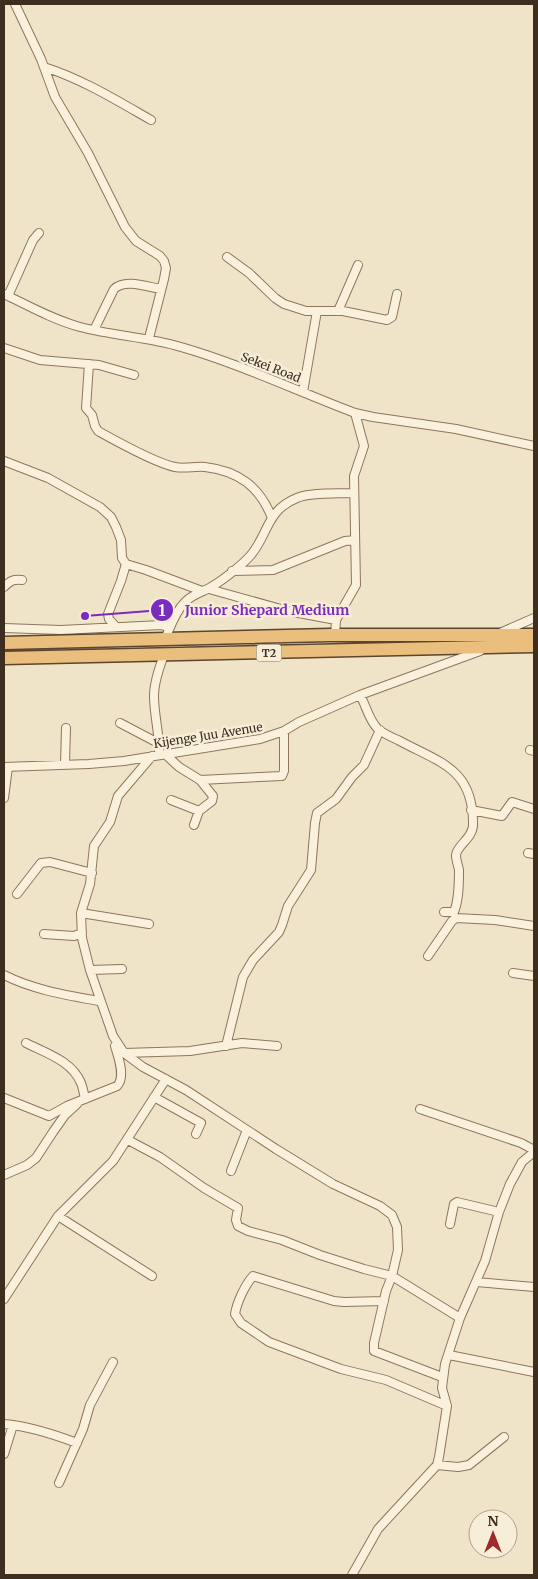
<svg xmlns="http://www.w3.org/2000/svg" width="538" height="1579" viewBox="0 0 538 1579" font-family="Merriweather,serif">
<style>
.lines{fill:none;stroke-linecap:round;stroke-linejoin:round}
.minor-casing{stroke:#8d765c;stroke-width:10}
.trunk-casing{stroke:#5b4430;stroke-width:15}
.minor{stroke:#faf1dc;stroke-width:8}
.trunk{stroke:#eabe7c;stroke-width:12}
.labels{text-anchor:middle;dominant-baseline:central;stroke-width:5;stroke-linejoin:round;paint-order:stroke}
.shield{fill:#f7eed8;stroke:#756857;stroke-width:1}
.shield-label{font-size:11px;font-weight:bold;fill:#3d2e20}
.street-label{font-size:12px;fill:#3d2e20;stroke:#f7eed8}
.leader{fill:none;stroke:#7b2cbf;stroke-width:2}
.callout-dot{fill:#7b2cbf;stroke:#f7eed8;stroke-width:2}
.mark-label{font-size:15px;text-anchor:middle;font-weight:bold;fill:#fff}
.callout-label{font-size:14px;text-anchor:middle;font-weight:bold;fill:#7b2cbf;stroke:#f7eed8;stroke-width:5;stroke-linejoin:round;paint-order:stroke}
</style>
<rect width="100%" height="100%" fill="#f0e4c8"/>
<g class="lines">
<g class="minor-casing">
<path id="minor" d="M 15,4 L 41,59 L 55,97 L 88,153 L 125,227 L 136,241 L 160,256 L 164,261 L 166,268 L 164,279 L 149,338
M 44,67 C 82,79 116,100 151,120
M 227,257 L 249,273 L 275,298 L 284,304 L 306,311 L 343,311 L 387,320 L 392,317 L 397,294
M 4,294 C 29,306 54,320 80,327 C 114,336 148,337 181,347 C 240,364 297,391 355,413 L 373,417 L 456,429 L 534,446
M 8,296 L 33,240 L 39,233
M 338,311 L 358,265
M 94,330 L 114,289 C 125,278 148,287 161,289
M 4,348 L 40,360 L 99,365 L 134,375
M 89,364 L 86,408 L 92,415 L 95,426 L 98,431 C 116,441 155,463 175,467 C 185,469 195,466 205,467 C 239,471 260,487 272,518
M 303,392 L 317,311
M 4,461 L 48,478 L 100,507 L 111,517 L 116,527 L 121,540 L 122,558 L 126,564 L 146,570 L 202,591
M 232,571 L 273,570 L 345,541 L 355,540
M 4,587 C 10,581 13,579 22,580
M 209,589 L 288,611 L 336,620
M 116,627 L 109,619 L 108,614 L 121,581 L 126,564
M 4,628 L 61,630 L 161,625 L 170,627
M 500,633 L 534,618
M 335,635 L 336,620 L 356,585 L 354,476 L 364,446 L 355,413
M 165,639 C 171,626 175,612 185,602 C 193,594 203,592 211,587 C 223,580 241,566 250,556 C 268,536 266,510 297,498 C 312,492 338,494 354,493
M 360,695 C 366,705 369,721 378,729 C 384,734 391,737 398,740 C 440,763 474,768 473,826 C 472,839 457,845 456,855 C 456,860 458,865 459,870 C 459,883 459,900 454,912 L 444,912
M 120,723 L 160,744
M 530,750 L 534,751
M 165,754 L 179,767 L 200,780 L 213,796 L 212,801 L 199,811 L 194,825
M 159,755 C 160,735 154,716 154,696 C 154,682 159,668 164,655
M 152,756 L 118,796 L 110,822 L 94,846 L 90,884 L 81,913 L 82,938 L 90,970 L 113,1036 L 124,1053 L 143,1067 L 186,1090 L 276,1149 L 333,1184 L 380,1206 L 392,1215 L 397,1227 L 398,1250 L 392,1276 L 386,1291 L 374,1343 L 374,1351 L 442,1377
M 65,764 L 66,728
M 4,767 L 89,764 L 124,761 L 260,739 L 284,731 L 299,722 L 360,695 L 480,651
M 200,780 L 282,776 L 284,771 L 284,731
M 4,798 L 8,767
M 171,800 L 199,811
M 471,810 L 502,816 L 512,802 L 534,809
M 528,853 L 534,854
M 17,894 L 41,863 L 50,862 L 92,873
M 81,913 L 149,924
M 44,934 L 74,936 L 82,933
M 428,956 L 452,921 L 456,918 L 495,920 L 534,926
M 90,970 L 122,969
M 513,973 L 534,976
M 4,975 C 34,990 66,995 99,1001
M 26,1043 C 46,1053 72,1061 81,1083 C 83,1088 84,1094 85,1099
M 226,1046 L 243,977 L 253,960 L 279,932 L 282,925 L 288,906 L 311,870 L 315,823 L 317,813 L 336,799 L 352,777 L 364,765 L 380,730
M 124,1053 L 190,1051 L 242,1043 L 277,1046
M 154,1097 L 201,1123 L 196,1134
M 4,1098 L 49,1116 L 67,1106 L 117,1086 C 126,1077 118,1056 115,1046
M 420,1109 L 521,1143 L 534,1150
M 128,1140 L 160,1157 L 204,1188 L 238,1208 L 236,1220 L 238,1226 L 248,1231 L 282,1240 L 320,1255 L 364,1269 L 392,1276 L 460,1318
M 231,1171 L 247,1130
M 4,1175 L 27,1165 L 36,1158 L 53,1132 L 65,1115 L 77,1104
M 58,1216 L 152,1276
M 450,1224 L 454,1204 L 457,1202 L 499,1212
M 477,1282 L 534,1287
M 4,1299 L 58,1216 L 113,1161 L 166,1079
M 384,1301 L 344,1302 L 334,1301 L 253,1276 C 245,1285 237,1302 235,1314 L 241,1323 L 269,1342 L 341,1369 L 386,1380 L 447,1406
M 449,1355 L 534,1372
M 4,1424 C 29,1426 53,1434 77,1443
M 4,1454 L 13,1425
M 437,1465 L 458,1467 L 469,1465 L 504,1437
M 59,1483 L 83,1429 L 90,1405 L 113,1362
M 352,1575 L 378,1529 L 437,1465 L 439,1457 L 447,1406 L 442,1388 L 445,1364 L 460,1318 L 485,1261 L 499,1212 L 510,1184 L 522,1162 L 534,1152"/>
</g>
<g class="trunk-casing">
<path id="trunk" d="M 4,643 L 330,635 L 534,635
M 4,658 L 534,646"/>
</g>
<use href="#minor" class="minor"/>
<use href="#trunk" class="trunk"/>
</g>
<g class="labels">
<rect class="shield" x="256.5" y="644.5" width="25" height="17" rx="4"/>
<g class="shield-label">
<text x="269" y="653">T2</text>
</g>
<g class="street-label">
<text transform="translate(271 367) rotate(21)">Sekei Road</text>
<text transform="translate(208 735) rotate(-9)">Kijenge Juu Avenue</text>
</g>
</g>
<path class="leader" d="M85 616L162 610"/>
<g class="callout-dot">
<circle cx="85" cy="616" r="5"/>
<circle cx="162" cy="610" r="12"/>
</g>
<g class="mark-label">
<text x="162" y="616">1</text>
</g>
<g class="callout-label">
<text x="267" y="615">Junior Shepard Medium</text>
</g>
<rect width="538" height="1579" fill="none" stroke="#3d2e20" stroke-width="10"/>
<g transform="translate(493 1534)"><circle r="24" fill="#f7eed8" stroke="#ada18e"/>
<path d="M0-4L9 19L0 12L-9 19Z" fill="#9e2a2b"/>
<text y="-8" font-size="14" font-weight="bold" text-anchor="middle" fill="#3d2e20">N</text>
</g>
</svg>
